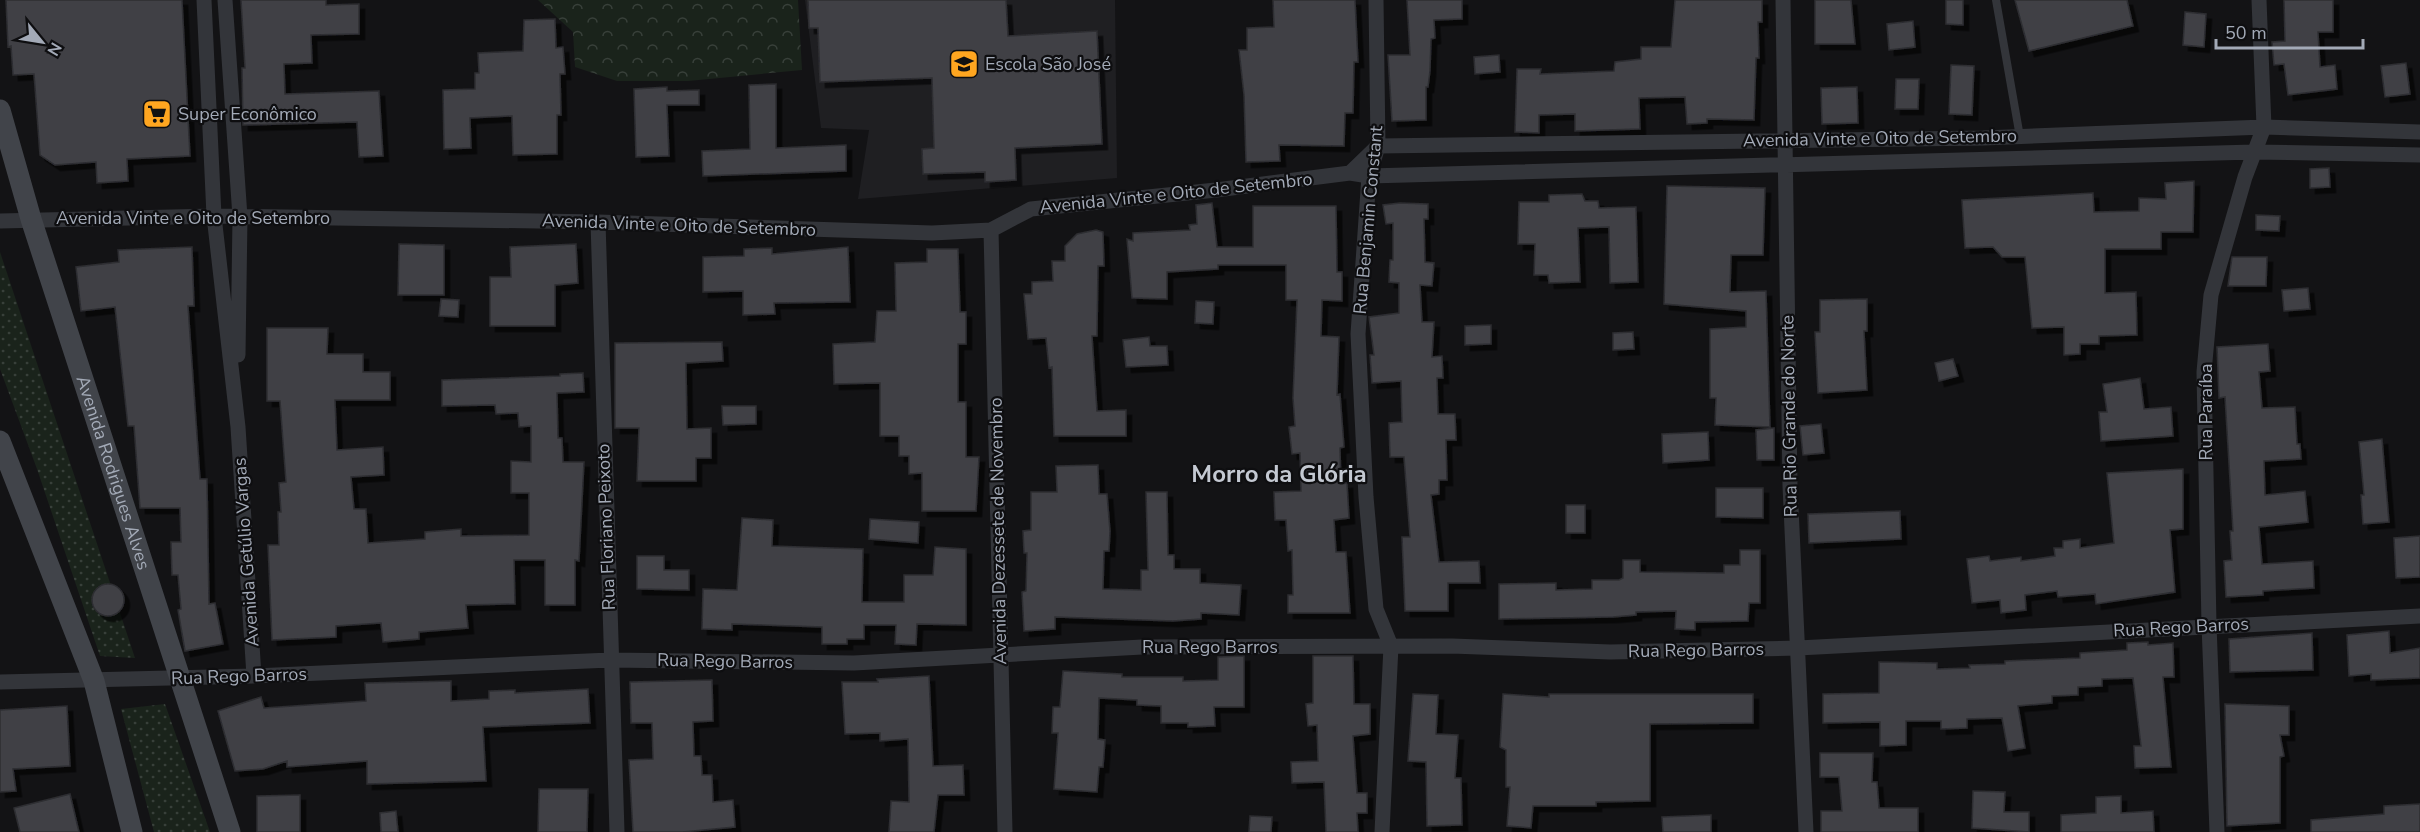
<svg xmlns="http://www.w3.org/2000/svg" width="2420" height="832" viewBox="0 0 2420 832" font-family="'Nunito Sans',sans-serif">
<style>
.built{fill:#1f1f22}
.forest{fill:url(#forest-crowns)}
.park{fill:url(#park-dots)}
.building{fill:#3f4045;stroke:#2d2d31;stroke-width:1.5;filter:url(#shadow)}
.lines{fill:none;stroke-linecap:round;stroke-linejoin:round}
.lane{stroke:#33353a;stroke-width:8}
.street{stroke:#33353a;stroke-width:15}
.secondary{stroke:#41444a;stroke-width:21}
.labels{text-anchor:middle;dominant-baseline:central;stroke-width:4.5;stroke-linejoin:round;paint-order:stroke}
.poi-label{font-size:18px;fill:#a3aab7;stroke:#0e0e10;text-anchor:start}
.street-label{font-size:18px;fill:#a3aab7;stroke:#0e0e10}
.district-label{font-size:24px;font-weight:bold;fill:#c4c9d2;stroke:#0e0e10}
</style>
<defs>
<pattern id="forest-crowns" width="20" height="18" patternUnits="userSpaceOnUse" patternTransform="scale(1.5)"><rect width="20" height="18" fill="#1a231b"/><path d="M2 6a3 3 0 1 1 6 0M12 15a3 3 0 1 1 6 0" fill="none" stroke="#38403a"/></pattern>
<pattern id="park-dots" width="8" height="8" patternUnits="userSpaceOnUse" patternTransform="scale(1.5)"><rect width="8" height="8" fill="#1a231b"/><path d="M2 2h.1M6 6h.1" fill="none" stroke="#38403a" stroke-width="1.8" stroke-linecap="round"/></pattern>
<filter id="shadow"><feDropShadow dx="5.5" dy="5.5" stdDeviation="0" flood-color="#0009"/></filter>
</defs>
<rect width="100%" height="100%" fill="#131315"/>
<path class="built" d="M 805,0 L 1115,0 L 1117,178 L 858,199 L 869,130 L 821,128 Z"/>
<path class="forest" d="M 538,0 L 798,0 L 802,70 L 688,81 L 617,81 L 575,67 L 573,32 Z"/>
<path class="park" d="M 0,252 L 135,658 L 100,656 L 37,469 L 0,369 Z
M 165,704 L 210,832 L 154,832 L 121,709 Z"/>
<path class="building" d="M 6,0 L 182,0 L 190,156 L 127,159 L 128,181 L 97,183 L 96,162 L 55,165 L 40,155 L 34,74 L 13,75 L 11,46 L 8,47 Z
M 241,0 L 326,0 L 326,5 L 359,4 L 359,34 L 311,35 L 312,63 L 284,64 L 285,94 L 379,91 L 383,156 L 359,157 L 357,122 L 243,125 L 242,68 L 245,68 Z
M 808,0 L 1006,0 L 1008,36 L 1097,31 L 1102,144 L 1015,148 L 1016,180 L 985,182 L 985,172 L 923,174 L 922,149 L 934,148 L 932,78 L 820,82 L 818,28 L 809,28 Z
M 1273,0 L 1355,0 L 1358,62 L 1354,62 L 1353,113 L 1345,113 L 1344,146 L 1279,145 L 1280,161 L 1246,162 L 1244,95 L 1239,50 L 1247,50 L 1247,28 L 1274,27 Z
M 1407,0 L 1462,0 L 1462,19 L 1434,20 L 1435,38 L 1431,39 L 1430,71 L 1428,87 L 1426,87 L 1426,120 L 1392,121 L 1388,55 L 1410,55 Z
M 1675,0 L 1762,0 L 1762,22 L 1758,22 L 1759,58 L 1756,58 L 1754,120 L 1707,119 L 1707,123 L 1687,124 L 1685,97 L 1639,98 L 1640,129 L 1575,131 L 1575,114 L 1539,115 L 1539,133 L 1515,132 L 1517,69 L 1541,69 L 1540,74 L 1614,71 L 1615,62 L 1641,59 L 1641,47 L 1671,47 Z
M 1815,0 L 1851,0 L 1855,44 L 1815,44 Z
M 1946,0 L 1963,0 L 1963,25 L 1946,24 Z
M 2015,0 L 2127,0 L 2133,26 L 2029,51 Z
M 2284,0 L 2333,0 L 2333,32 L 2318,32 L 2320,67 L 2335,65 L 2337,89 L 2288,95 L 2284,64 L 2274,65 L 2272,42 L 2285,41 Z
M 2185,12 L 2206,14 L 2204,47 L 2183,45 Z
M 555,19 L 556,48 L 563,47 L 565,74 L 560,74 L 561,115 L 557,115 L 557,154 L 513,155 L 512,116 L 470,118 L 471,148 L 444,149 L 443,90 L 475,89 L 475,73 L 479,73 L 478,53 L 523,51 L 524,20 Z
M 1913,21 L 1915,47 L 1889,50 L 1887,24 Z
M 1499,55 L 1500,72 L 1475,74 L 1474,57 Z
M 2406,63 L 2410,94 L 2385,97 L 2381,66 Z
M 1951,65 L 1974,66 L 1972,115 L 1949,114 Z
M 1896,79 L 1919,79 L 1918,109 L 1895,109 Z
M 776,84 L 776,148 L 846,145 L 846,171 L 703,176 L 702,151 L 750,149 L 749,85 Z
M 667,87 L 667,91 L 699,90 L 699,105 L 667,105 L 669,156 L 636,157 L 634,89 Z
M 1857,87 L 1858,123 L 1822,124 L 1821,88 Z
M 2329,168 L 2330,187 L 2310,188 L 2310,169 Z
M 2194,181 L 2193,232 L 2161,232 L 2161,249 L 2105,249 L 2105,293 L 2136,292 L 2137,335 L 2099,336 L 2099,344 L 2080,344 L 2080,354 L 2064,355 L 2064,327 L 2032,328 L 2025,257 L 2002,257 L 1993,247 L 1965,248 L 1962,200 L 2093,193 L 2094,212 L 2139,211 L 2139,198 L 2166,199 L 2165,183 Z
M 1667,186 L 1765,188 L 1763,255 L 1731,255 L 1730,292 L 1766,291 L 1770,427 L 1715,425 L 1716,398 L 1710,398 L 1710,329 L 1746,327 L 1746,311 L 1664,304 Z
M 1582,194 L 1585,201 L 1598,201 L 1599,208 L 1636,207 L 1638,282 L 1610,283 L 1609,227 L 1578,228 L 1580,282 L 1549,283 L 1548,275 L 1534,275 L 1535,244 L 1518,244 L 1519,202 L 1549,202 L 1549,195 Z
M 1212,203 L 1217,247 L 1253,247 L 1253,206 L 1336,206 L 1337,272 L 1342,272 L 1342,301 L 1322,300 L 1321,336 L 1339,337 L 1337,395 L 1340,394 L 1344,447 L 1340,448 L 1341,484 L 1347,483 L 1349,518 L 1334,520 L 1336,552 L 1346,552 L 1350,613 L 1288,613 L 1288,595 L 1293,595 L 1292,550 L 1288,551 L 1286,520 L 1275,520 L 1274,492 L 1301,491 L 1300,453 L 1292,454 L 1289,427 L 1295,426 L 1293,398 L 1297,300 L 1286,300 L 1286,265 L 1218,265 L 1218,269 L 1167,272 L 1167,299 L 1132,298 L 1127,239 L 1133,241 L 1133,233 L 1190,230 L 1189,225 L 1197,224 L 1196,205 Z
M 1400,203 L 1428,204 L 1428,219 L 1424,219 L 1425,262 L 1434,263 L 1432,286 L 1420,285 L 1422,322 L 1434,322 L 1432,357 L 1442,356 L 1443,378 L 1437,378 L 1438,414 L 1455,414 L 1456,440 L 1446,440 L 1447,480 L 1439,480 L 1439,494 L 1431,495 L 1439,562 L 1479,561 L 1480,583 L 1448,583 L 1448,611 L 1405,611 L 1402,537 L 1410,537 L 1404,457 L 1390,457 L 1389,423 L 1402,422 L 1401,381 L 1372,383 L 1370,355 L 1374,355 L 1369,317 L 1399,313 L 1399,283 L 1389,282 L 1390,260 L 1393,260 L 1393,223 L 1386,224 L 1383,205 Z
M 2256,215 L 2280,216 L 2279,231 L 2256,230 Z
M 1096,230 L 1103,232 L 1104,266 L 1098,266 L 1097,336 L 1092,336 L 1097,411 L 1126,410 L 1126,436 L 1054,436 L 1052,367 L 1049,368 L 1046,338 L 1028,339 L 1024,294 L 1032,294 L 1032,282 L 1053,281 L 1052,261 L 1065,261 L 1065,246 L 1077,234 Z
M 399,244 L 444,245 L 444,295 L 398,295 Z
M 576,244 L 578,283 L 555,285 L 555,326 L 490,326 L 490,277 L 511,277 L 510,247 Z
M 192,247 L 194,306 L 188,306 L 200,479 L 207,479 L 209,604 L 215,603 L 223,644 L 185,651 L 178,610 L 181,609 L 178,575 L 172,575 L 171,542 L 181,542 L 180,508 L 140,508 L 134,426 L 128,426 L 115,307 L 81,311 L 76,267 L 119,262 L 118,250 Z
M 848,247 L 850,302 L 774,303 L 775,314 L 743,315 L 743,291 L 703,292 L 703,257 L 744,256 L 744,249 L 772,248 L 772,254 Z
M 927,249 L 958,249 L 960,312 L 966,312 L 966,344 L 958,344 L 958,402 L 966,402 L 966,457 L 979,457 L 976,511 L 922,511 L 922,473 L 909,474 L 909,456 L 899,456 L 899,436 L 880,436 L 880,383 L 834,384 L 833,344 L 875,342 L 877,311 L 896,311 L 895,263 L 927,262 Z
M 2232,257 L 2267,257 L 2266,286 L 2228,286 Z
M 2308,288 L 2310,309 L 2284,311 L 2282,290 Z
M 441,299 L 459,300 L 458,317 L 439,316 Z
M 1867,299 L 1867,331 L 1864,331 L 1867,390 L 1818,393 L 1815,332 L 1820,332 L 1820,300 Z
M 1196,301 L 1214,302 L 1213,324 L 1195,323 Z
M 1491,325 L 1491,344 L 1465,345 L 1465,326 Z
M 267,328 L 328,328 L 327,354 L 363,354 L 363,372 L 390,372 L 390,400 L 335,400 L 337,450 L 383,447 L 384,475 L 351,477 L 354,509 L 366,509 L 368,543 L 425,539 L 425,532 L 461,529 L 461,536 L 529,535 L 529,493 L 511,493 L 511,461 L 531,462 L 531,426 L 519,427 L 518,413 L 496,414 L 495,405 L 442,406 L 442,380 L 560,376 L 560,374 L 583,373 L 584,392 L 557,393 L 558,438 L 562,438 L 563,462 L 584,462 L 579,561 L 575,560 L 575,605 L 545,605 L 545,560 L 514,560 L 515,604 L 466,605 L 468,628 L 419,632 L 419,639 L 383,642 L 381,623 L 336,626 L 336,637 L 272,640 L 268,545 L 279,545 L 278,512 L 281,512 L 279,483 L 286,482 L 280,401 L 267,401 Z
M 1633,332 L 1634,349 L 1613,350 L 1613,333 Z
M 1149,337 L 1150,346 L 1167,346 L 1168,365 L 1126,367 L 1123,340 Z
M 722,342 L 723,361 L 686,363 L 687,429 L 711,428 L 711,458 L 696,458 L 696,481 L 637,481 L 639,428 L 615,428 L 615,343 Z
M 2268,344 L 2270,371 L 2259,372 L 2262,408 L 2295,407 L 2297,444 L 2300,444 L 2301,459 L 2264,461 L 2265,495 L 2305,491 L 2308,522 L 2259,527 L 2262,564 L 2313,561 L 2314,588 L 2263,591 L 2263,595 L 2226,597 L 2224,561 L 2232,560 L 2230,531 L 2233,531 L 2225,397 L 2219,398 L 2217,347 Z
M 1953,359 L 1958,376 L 1939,381 L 1935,363 Z
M 2140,378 L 2144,409 L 2171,407 L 2173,436 L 2101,441 L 2099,412 L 2107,412 L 2103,384 Z
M 722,406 L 756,406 L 756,424 L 723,425 Z
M 1821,424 L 1824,453 L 1803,455 L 1800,426 Z
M 1774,428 L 1774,460 L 1757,460 L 1756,430 Z
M 1708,432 L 1709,460 L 1663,463 L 1662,434 Z
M 2382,439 L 2389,522 L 2363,524 L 2361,495 L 2364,495 L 2359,442 Z
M 1098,465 L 1099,494 L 1107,494 L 1110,531 L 1109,551 L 1104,551 L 1103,589 L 1141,590 L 1141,570 L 1148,570 L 1146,492 L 1167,492 L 1168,555 L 1174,555 L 1174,569 L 1200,569 L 1200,583 L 1241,585 L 1239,615 L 1201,613 L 1201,619 L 1173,621 L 1055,617 L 1055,629 L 1024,631 L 1022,592 L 1026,591 L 1027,553 L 1024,553 L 1023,531 L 1031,530 L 1031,492 L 1057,492 L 1056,466 Z
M 2183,469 L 2183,529 L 2170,530 L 2175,592 L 2096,604 L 2095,594 L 2058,597 L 2057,591 L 2025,595 L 2026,610 L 2001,613 L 2000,600 L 1972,603 L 1967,559 L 1989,556 L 1990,561 L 2021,557 L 2021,561 L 2055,556 L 2054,548 L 2063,548 L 2063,541 L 2080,539 L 2080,548 L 2114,543 L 2107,473 Z
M 1716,488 L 1763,488 L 1763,518 L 1716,517 Z
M 1566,505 L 1585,505 L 1585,533 L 1566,533 Z
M 1900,511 L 1901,539 L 1809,543 L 1808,514 Z
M 742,518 L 773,520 L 772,546 L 863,549 L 862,602 L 904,602 L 904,575 L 933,575 L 935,547 L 966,549 L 966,625 L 917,624 L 916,645 L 895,644 L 896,625 L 864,625 L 864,639 L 847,639 L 847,644 L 822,644 L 822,627 L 732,624 L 732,630 L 702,629 L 703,589 L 737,590 Z
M 870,519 L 919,522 L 918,543 L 869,539 Z
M 2420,536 L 2420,577 L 2396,578 L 2394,538 Z
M 1740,550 L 1760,550 L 1760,603 L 1749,603 L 1748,621 L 1695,622 L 1695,630 L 1675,629 L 1676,611 L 1636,612 L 1636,615 L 1613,617 L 1499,619 L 1499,584 L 1556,583 L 1556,590 L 1592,589 L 1592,580 L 1619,580 L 1623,578 L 1623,560 L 1640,560 L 1640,572 L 1724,573 L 1724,565 L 1740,565 Z
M 637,556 L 664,556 L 664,570 L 689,570 L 689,590 L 637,589 Z
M92 600a16 16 0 1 1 32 0a16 16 0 1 1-32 0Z
M 2389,631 L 2390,653 L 2420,648 L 2420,678 L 2371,680 L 2371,674 L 2349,676 L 2347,635 Z
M 2312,633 L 2313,670 L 2230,672 L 2229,639 Z
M 2148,642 L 2148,645 L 2173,643 L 2174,677 L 2163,677 L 2171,767 L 2135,768 L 2134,746 L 2141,746 L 2133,678 L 2102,679 L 2102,686 L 2078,687 L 2078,695 L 2052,696 L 2052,703 L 2018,706 L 2025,748 L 2008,751 L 2002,718 L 1967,719 L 1967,728 L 1941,729 L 1941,721 L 1906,721 L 1906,745 L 1880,746 L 1880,722 L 1823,723 L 1823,694 L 1879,693 L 1879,662 L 1937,663 L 1937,669 L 1970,668 L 1969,665 L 2005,664 L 2005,661 L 2080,658 L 2080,653 L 2127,650 L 2127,643 Z
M 1244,656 L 1244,707 L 1214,707 L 1215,726 L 1188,727 L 1188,723 L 1161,723 L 1161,706 L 1137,705 L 1137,700 L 1099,698 L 1098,739 L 1105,740 L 1103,767 L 1099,767 L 1097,792 L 1054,789 L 1058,733 L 1052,733 L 1053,707 L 1060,707 L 1063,671 L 1122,674 L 1122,677 L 1183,677 L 1183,681 L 1218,680 L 1218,657 Z
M 1313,656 L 1353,656 L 1354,704 L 1370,704 L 1370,734 L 1353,736 L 1357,793 L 1367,793 L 1367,813 L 1357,813 L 1358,832 L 1326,832 L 1324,782 L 1292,783 L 1291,762 L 1318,761 L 1317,725 L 1308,726 L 1306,704 L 1313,703 Z
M 929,676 L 933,766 L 963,765 L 964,795 L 938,795 L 934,832 L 889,832 L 891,801 L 909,802 L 908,739 L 880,741 L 880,733 L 845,734 L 842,682 L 878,682 L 877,679 Z
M 712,680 L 713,721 L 693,722 L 694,756 L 701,756 L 702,775 L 712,775 L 713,802 L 733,800 L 735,827 L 683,832 L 633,832 L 629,760 L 653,759 L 652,723 L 631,723 L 630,682 Z
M 451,681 L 451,701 L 489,699 L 489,691 L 515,690 L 515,693 L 588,689 L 590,723 L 483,727 L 486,781 L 367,784 L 367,761 L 287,767 L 287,761 L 263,769 L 235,771 L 218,711 L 261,697 L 264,708 L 366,701 L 365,683 Z
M 1413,694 L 1438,695 L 1436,734 L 1458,735 L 1455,778 L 1461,778 L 1462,825 L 1427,826 L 1426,762 L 1408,761 Z
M 1503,694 L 1549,697 L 1549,694 L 1753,694 L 1753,723 L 1650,724 L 1650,801 L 1596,802 L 1596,806 L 1533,806 L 1531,828 L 1507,826 L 1510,787 L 1506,787 L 1506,750 L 1500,747 Z
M 2225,704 L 2289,706 L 2289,735 L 2280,735 L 2284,756 L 2280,757 L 2280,823 L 2227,826 Z
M 67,706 L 70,766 L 13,769 L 16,791 L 0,792 L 0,710 Z
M 1820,753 L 1873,753 L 1872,782 L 1877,782 L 1879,808 L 1918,808 L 1918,832 L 1821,832 L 1821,811 L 1842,811 L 1839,777 L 1820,777 Z
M 539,789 L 588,789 L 587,832 L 538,832 Z
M 1973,791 L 2005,792 L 2004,812 L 2029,812 L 2029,832 L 1972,828 Z
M 70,794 L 79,832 L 20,832 L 14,808 Z
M 300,795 L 300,832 L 257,832 L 257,796 Z
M 2121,796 L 2121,813 L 2153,811 L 2154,832 L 2061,832 L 2061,815 L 2096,813 L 2096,797 Z
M 2420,804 L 2420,832 L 2311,832 L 2311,820 L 2384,814 L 2384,806 Z
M 396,811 L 398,832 L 381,832 L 380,813 Z
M 1711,815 L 1711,832 L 1663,832 L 1662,817 Z
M 1250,816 L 1272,817 L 1271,832 L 1249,832 Z"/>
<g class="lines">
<path class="lane" d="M 1996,0 L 2020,137"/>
<path class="street" d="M 204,0 L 214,216 L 238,427 L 254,676
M 225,0 L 240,217 L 238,355
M 1376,0 L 1378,146 L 1369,176 L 1358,334 L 1366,497 L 1376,609 L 1391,646 L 1382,832
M 1783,0 L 1790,486 L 1806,832
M 1350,173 L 1378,146 L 1983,138 L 2264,127 L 2420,132
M 0,221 L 214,216 L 598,222 L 932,233 L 991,230 L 1031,209 L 1216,190 L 1350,173 L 1369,176 L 2254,152 L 2420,155
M 598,222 L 617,832
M 991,230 L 1005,832
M 0,682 L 254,676 L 610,660 L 854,663 L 1142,647 L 1452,646 L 1610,652 L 1798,648 L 2420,616
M 2217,832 L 2209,625 L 2204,372 L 2211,295 L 2245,177 L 2264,127 L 2259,0"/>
<g class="secondary">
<path id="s1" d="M 0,110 L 31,219 L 230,832"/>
<path d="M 0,441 L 94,681 L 132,832"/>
</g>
</g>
<defs>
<g id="school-square" transform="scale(1.5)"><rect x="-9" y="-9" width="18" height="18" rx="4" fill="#ffa620" stroke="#0e0e10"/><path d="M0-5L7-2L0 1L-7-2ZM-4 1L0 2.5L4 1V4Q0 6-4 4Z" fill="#111"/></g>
<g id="supermarket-square" transform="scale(1.5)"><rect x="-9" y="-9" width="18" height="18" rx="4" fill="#ffa620" stroke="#0e0e10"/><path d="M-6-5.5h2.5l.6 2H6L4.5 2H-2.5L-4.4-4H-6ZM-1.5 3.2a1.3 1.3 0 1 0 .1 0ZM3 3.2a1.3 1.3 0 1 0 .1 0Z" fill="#111"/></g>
</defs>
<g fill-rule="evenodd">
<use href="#school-square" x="964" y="64"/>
<use href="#supermarket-square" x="157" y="114"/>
</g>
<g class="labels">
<g class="poi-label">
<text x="985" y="64">Escola São José</text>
<text x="178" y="114">Super Econômico</text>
</g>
<g class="street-label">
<text transform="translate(1880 138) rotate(-1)">Avenida Vinte e Oito de Setembro</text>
<text transform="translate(1176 193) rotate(-6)">Avenida Vinte e Oito de Setembro</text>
<text x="193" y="218">Avenida Vinte e Oito de Setembro</text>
<text transform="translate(1368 220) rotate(-85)">Rua Benjamin Constant</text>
<text transform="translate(679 225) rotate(2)">Avenida Vinte e Oito de Setembro</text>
<text transform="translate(2206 412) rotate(-90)">Rua Paraíba</text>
<text transform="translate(1789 416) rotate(-91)">Rua Rio Grande do Norte</text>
<text stroke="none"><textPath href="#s1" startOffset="380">Avenida Rodrigues Alves</textPath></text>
<text transform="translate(606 527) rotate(-92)">Rua Floriano Peixoto</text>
<text transform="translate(998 531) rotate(-91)">Avenida Dezessete de Novembro</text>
<text transform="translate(246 552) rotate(-94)">Avenida Getúlio Vargas</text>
<text transform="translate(2181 627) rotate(-3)">Rua Rego Barros</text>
<text x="1210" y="647">Rua Rego Barros</text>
<text transform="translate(1696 650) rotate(-1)">Rua Rego Barros</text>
<text transform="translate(725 661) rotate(1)">Rua Rego Barros</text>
<text transform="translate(239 676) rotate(-2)">Rua Rego Barros</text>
</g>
<g class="district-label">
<text x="1279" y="474">Morro da Glória</text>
</g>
</g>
<g transform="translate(42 42) rotate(120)" stroke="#0e0e10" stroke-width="4.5" paint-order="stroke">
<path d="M0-4.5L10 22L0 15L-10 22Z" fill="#a3aab7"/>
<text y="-9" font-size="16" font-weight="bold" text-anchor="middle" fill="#a3aab7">N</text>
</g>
<path d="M2216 39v9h147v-9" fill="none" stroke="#a3aab7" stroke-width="3"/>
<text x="2225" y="39" font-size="18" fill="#a3aab7" stroke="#0e0e10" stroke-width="4.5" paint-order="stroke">50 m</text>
</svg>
